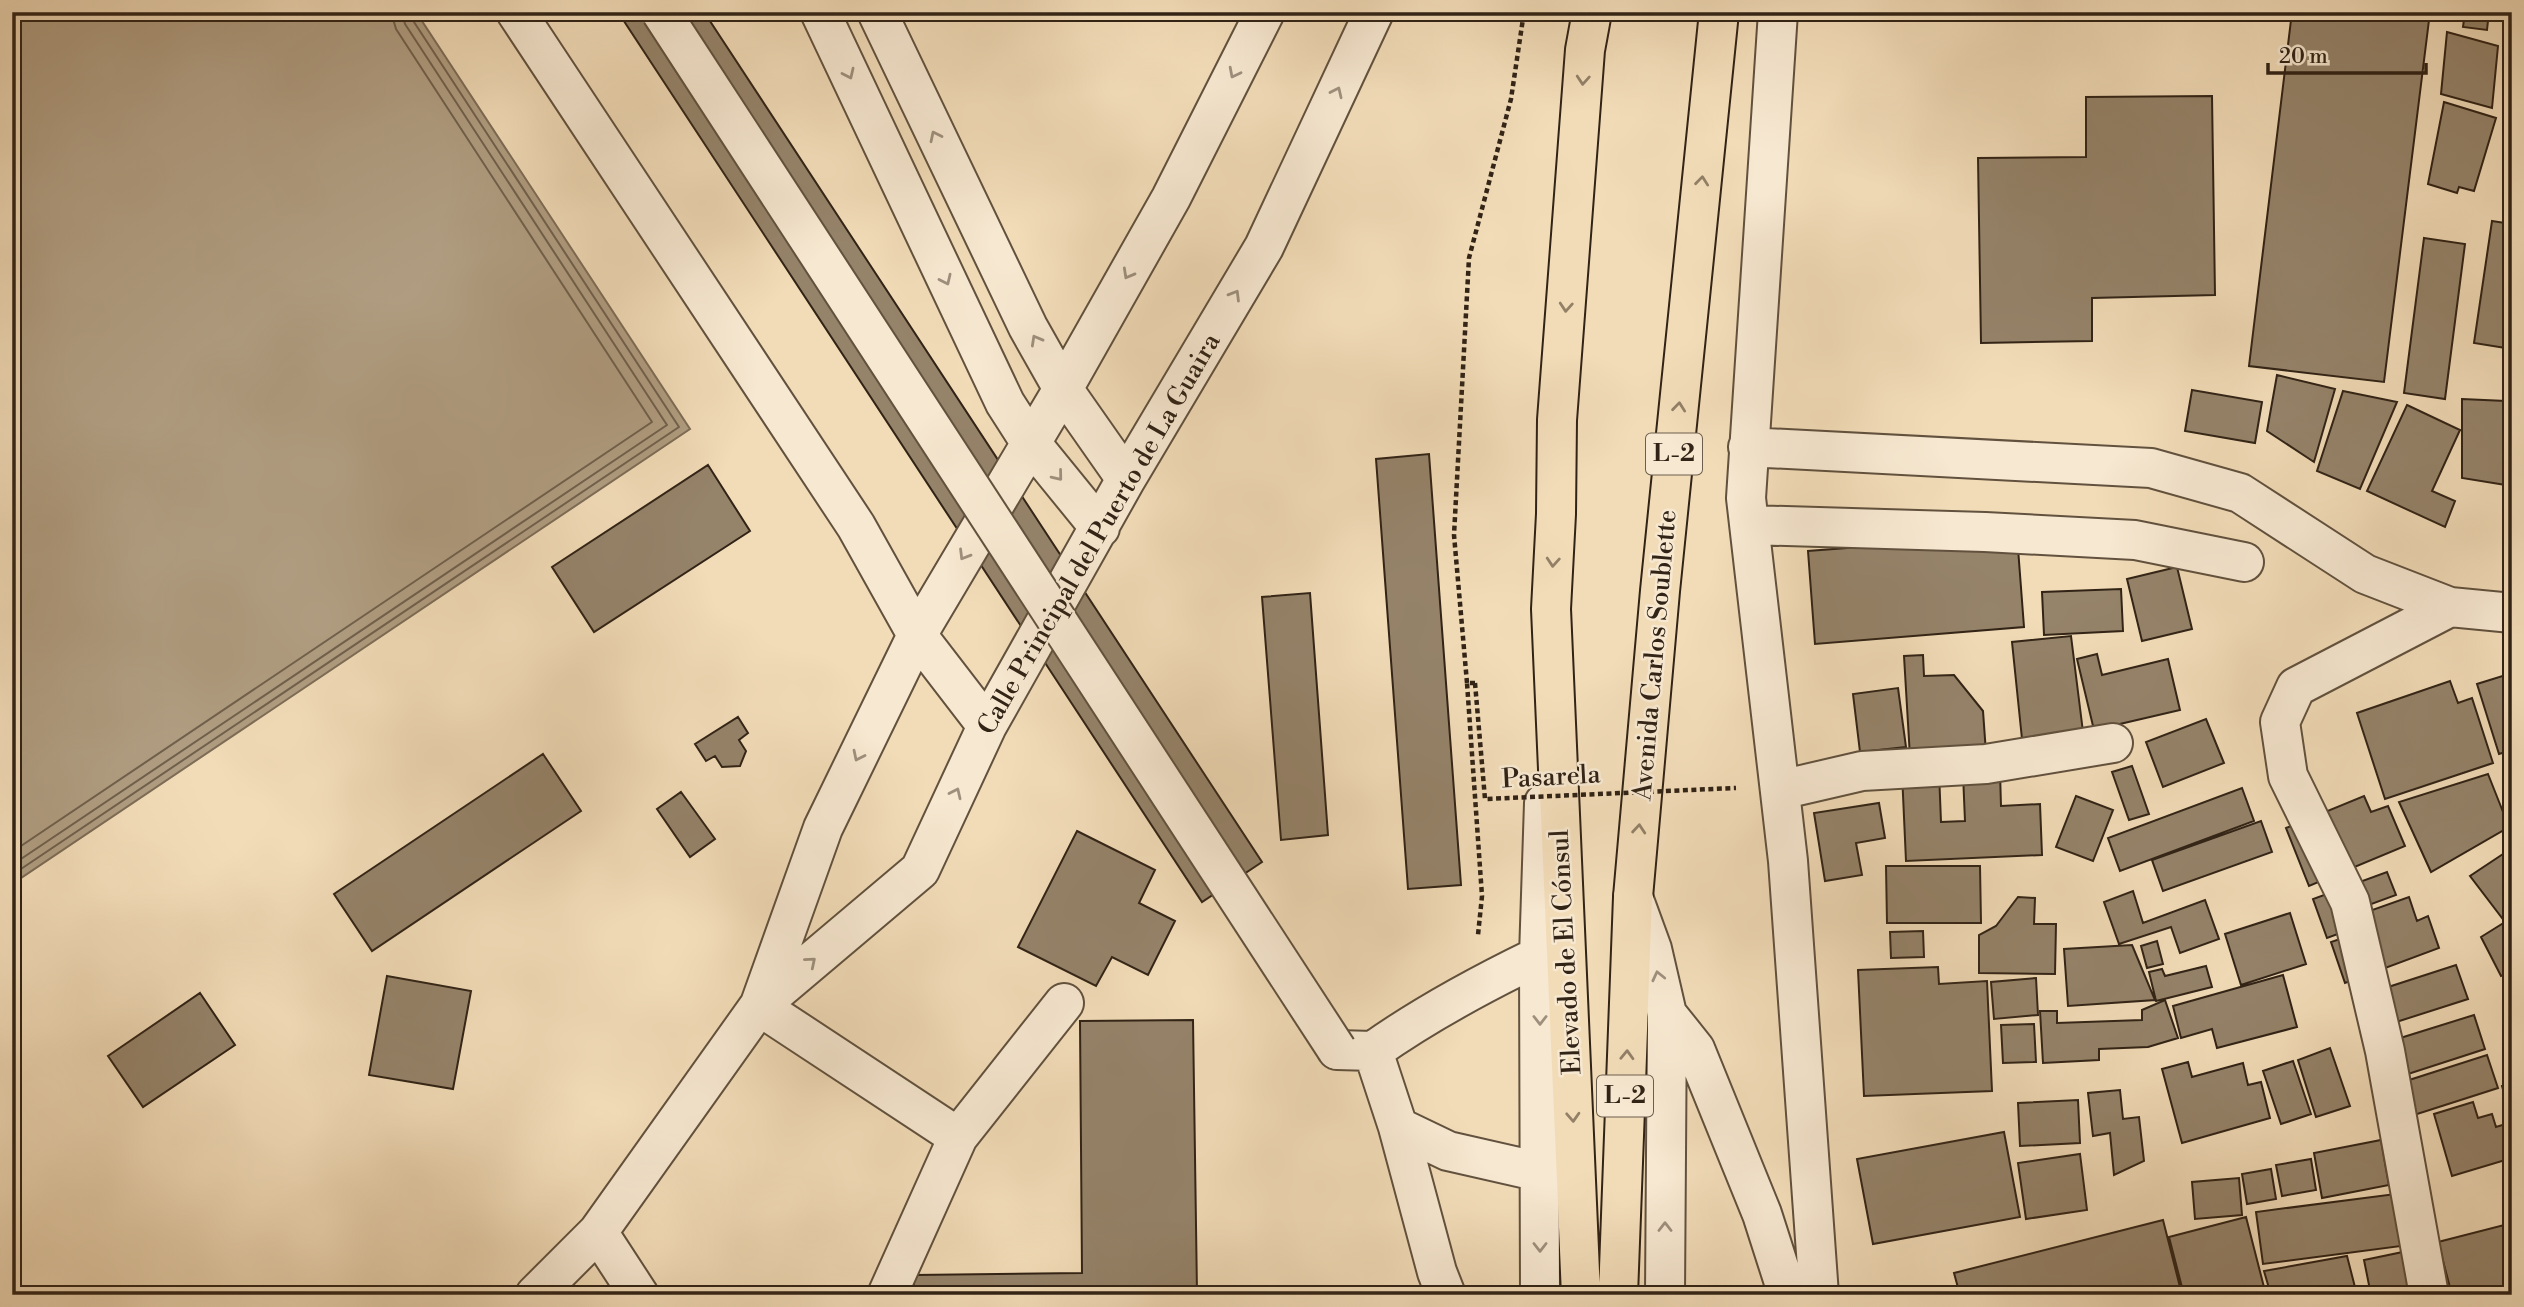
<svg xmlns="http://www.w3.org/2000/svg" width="2524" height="1307" viewBox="0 0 2524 1307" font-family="'Libre Bodoni',serif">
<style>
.water{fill:#b09d81;stroke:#7d6c56;stroke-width:2}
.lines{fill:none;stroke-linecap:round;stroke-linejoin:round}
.shore{stroke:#70604c;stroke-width:2}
.building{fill:#95836a;stroke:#312316;stroke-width:2}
.minor-casing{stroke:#61513e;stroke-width:42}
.major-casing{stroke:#312316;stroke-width:42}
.path{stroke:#312316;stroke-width:4.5;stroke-dasharray:5 3.5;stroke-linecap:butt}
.minor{stroke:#f7e8d1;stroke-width:38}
.major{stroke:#f2dcb8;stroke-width:38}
.minor-bridge-casing{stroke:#61513e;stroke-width:42;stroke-linecap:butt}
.path-bridge{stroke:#312316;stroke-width:4.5;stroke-dasharray:5 3.5;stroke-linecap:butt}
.minor-bridge{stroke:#f7e8d1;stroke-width:38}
.oneway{stroke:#9e8f7d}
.oneway2{stroke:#928067}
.labels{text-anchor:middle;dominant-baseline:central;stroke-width:5;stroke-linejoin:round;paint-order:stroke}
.shield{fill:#f7e8d1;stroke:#6c5e4e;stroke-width:2}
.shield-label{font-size:24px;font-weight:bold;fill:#312316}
.street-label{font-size:26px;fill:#312316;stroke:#f7e8d1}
</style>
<rect width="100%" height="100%" fill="#f2dcb8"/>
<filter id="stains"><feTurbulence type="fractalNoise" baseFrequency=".00286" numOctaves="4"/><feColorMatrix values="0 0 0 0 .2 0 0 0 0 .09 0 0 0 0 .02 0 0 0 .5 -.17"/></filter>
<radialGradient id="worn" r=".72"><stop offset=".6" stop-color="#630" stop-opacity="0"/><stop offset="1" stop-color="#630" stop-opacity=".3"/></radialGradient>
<path class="water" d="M 12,12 L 416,12 L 690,429 L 12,884 Z"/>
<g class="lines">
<path class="shore" d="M 12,852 L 652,422 L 396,29 L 391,12
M 12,865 L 667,425 L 405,24 L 402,12
M 12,875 L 679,427 L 412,19 L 411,12"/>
</g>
<path class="building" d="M 618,12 L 704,12 L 1262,862 L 1202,902 Z
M 2292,12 L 2430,12 L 2384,382 L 2249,366 Z
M 2465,12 L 2489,12 L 2487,30 L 2463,27 Z
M 2447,32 L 2498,46 L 2492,108 L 2441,94 Z
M 2212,96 L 2215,295 L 2092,298 L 2092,341 L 1981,343 L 1978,158 L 2086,157 L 2086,97 Z
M 2444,102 L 2496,118 L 2474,191 L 2459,187 L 2457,193 L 2428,184 Z
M 2492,221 L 2512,224 L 2512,349 L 2474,343 Z
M 2424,238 L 2465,244 L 2445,399 L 2404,393 Z
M 2277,375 L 2335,389 L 2314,462 L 2267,431 Z
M 2192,390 L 2262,402 L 2255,443 L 2185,431 Z
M 2343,391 L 2397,402 L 2360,489 L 2317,471 Z
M 2462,399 L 2506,401 L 2512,423 L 2512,486 L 2462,478 Z
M 2407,405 L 2460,430 L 2432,491 L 2455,501 L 2445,527 L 2367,491 Z
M 1429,454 L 1461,885 L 1408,889 L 1376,459 Z
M 708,465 L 750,531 L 594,632 L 552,567 Z
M 2017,535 L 2024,627 L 1815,644 L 1808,551 Z
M 2177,567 L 2192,629 L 2142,641 L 2127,579 Z
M 2121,589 L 2123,631 L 2044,635 L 2042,592 Z
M 1310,593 L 1328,835 L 1281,840 L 1262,597 Z
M 2071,636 L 2083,732 L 2022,739 L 2012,642 Z
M 2097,654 L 2102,675 L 2168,659 L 2180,710 L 2094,730 L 2077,659 Z
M 1923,655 L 1924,676 L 1954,675 L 1983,711 L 1986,753 L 1910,757 L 1904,656 Z
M 2512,673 L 2512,750 L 2499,754 L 2477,684 Z
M 2450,681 L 2458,703 L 2472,698 L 2493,763 L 2385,799 L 2357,713 Z
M 1898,688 L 1906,747 L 1860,752 L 1853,694 Z
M 738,717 L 748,733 L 739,740 L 746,751 L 740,766 L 722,767 L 715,756 L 706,761 L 695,744 Z
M 2206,719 L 2224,763 L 2163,787 L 2146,742 Z
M 543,754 L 581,811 L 372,951 L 334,894 Z
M 2132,766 L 2149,814 L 2129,820 L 2112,772 Z
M 1939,772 L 1941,822 L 1965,821 L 1963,774 L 2000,772 L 2001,806 L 2040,804 L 2042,855 L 1906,861 L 1902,773 Z
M 2488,774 L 2509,827 L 2431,872 L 2399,802 Z
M 2242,788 L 2254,821 L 2120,871 L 2108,838 Z
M 681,792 L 715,839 L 690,857 L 657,809 Z
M 2076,796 L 2113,810 L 2093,861 L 2056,847 Z
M 2364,796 L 2371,812 L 2388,806 L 2405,846 L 2309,886 L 2286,828 Z
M 1879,803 L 1885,838 L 1856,843 L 1862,875 L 1825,881 L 1814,813 Z
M 2261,821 L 2272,852 L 2163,891 L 2152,860 Z
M 1077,831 L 1155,870 L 1139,903 L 1175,921 L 1148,975 L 1112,957 L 1096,986 L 1018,947 Z
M 2512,848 L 2512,971 L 2501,976 L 2481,937 L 2505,922 L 2470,876 Z
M 1886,866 L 1980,866 L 1981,923 L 1887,923 Z
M 2387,872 L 2396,895 L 2352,911 L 2357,927 L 2327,938 L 2313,899 Z
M 2133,891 L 2143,923 L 2205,900 L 2219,939 L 2180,953 L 2171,927 L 2119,944 L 2104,902 Z
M 2018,897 L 2035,898 L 2034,924 L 2056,924 L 2055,974 L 1979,973 L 1979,935 L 1996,926 Z
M 2409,897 L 2417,921 L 2428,916 L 2439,948 L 2345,983 L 2331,942 L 2363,931 L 2358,915 Z
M 2290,913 L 2306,964 L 2241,985 L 2225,934 Z
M 1923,931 L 1924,957 L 1891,958 L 1890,932 Z
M 2157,941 L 2163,964 L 2147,968 L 2141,946 Z
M 2132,945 L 2155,1000 L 2068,1006 L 2064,949 Z
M 2456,965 L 2468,999 L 2387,1025 L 2376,991 Z
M 2206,966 L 2212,987 L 2156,1001 L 2149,972 L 2162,969 L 2165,976 Z
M 1938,967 L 1939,984 L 1987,981 L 1992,1091 L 1864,1096 L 1858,970 Z
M 2283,975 L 2297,1027 L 2217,1048 L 2212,1029 L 2181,1038 L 2173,1006 Z
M 387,976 L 471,991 L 453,1089 L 369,1075 Z
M 2036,978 L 2038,1015 L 1994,1019 L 1991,982 Z
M 200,993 L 235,1045 L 143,1107 L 108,1056 Z
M 2165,1000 L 2178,1038 L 2148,1047 L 2099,1049 L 2099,1060 L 2043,1063 L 2040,1011 L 2057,1011 L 2057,1023 L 2142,1020 L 2142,1010 Z
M 2474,1015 L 2485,1049 L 2405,1075 L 2394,1040 Z
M 1193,1020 L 1197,1293 L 914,1295 L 914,1275 L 1082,1273 L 1080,1021 Z
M 2034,1024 L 2036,1062 L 2003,1063 L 2001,1025 Z
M 2330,1048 L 2350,1106 L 2316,1117 L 2298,1060 Z
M 2487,1055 L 2498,1088 L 2414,1115 L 2403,1082 Z
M 2293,1061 L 2311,1114 L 2281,1124 L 2263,1071 Z
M 2188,1062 L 2192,1077 L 2243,1063 L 2248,1085 L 2261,1082 L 2270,1118 L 2182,1143 L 2162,1069 Z
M 2512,1083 L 2512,1123 L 2502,1086 Z
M 2120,1090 L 2123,1119 L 2139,1117 L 2144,1161 L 2114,1175 L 2110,1133 L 2093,1136 L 2088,1093 Z
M 2078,1100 L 2080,1143 L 2020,1146 L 2018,1103 Z
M 2473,1102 L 2478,1118 L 2492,1114 L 2496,1127 L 2512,1122 L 2512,1158 L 2452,1176 L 2434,1114 Z
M 2004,1132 L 2020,1217 L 1873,1244 L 1857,1159 Z
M 2381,1140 L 2389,1185 L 2322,1198 L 2314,1153 Z
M 2080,1154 L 2087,1210 L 2026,1219 L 2018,1163 Z
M 2311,1159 L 2316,1190 L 2282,1196 L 2276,1165 Z
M 2271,1169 L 2276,1199 L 2247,1204 L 2242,1174 Z
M 2239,1178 L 2242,1215 L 2195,1219 L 2192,1182 Z
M 2403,1193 L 2409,1245 L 2263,1264 L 2256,1212 Z
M 2246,1217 L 2266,1295 L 2184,1295 L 2169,1237 Z
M 2163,1220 L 2182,1295 L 1960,1295 L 1954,1273 Z
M 2512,1223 L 2512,1295 L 2452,1295 L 2438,1242 Z
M 2403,1252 L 2427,1295 L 2371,1295 L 2364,1260 Z
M 2347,1256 L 2357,1295 L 2271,1295 L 2264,1271 Z"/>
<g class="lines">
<g class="minor-casing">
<path id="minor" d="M 516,12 L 856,526 L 917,635 L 987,726
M 820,12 L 1005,403 L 1030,442 L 1100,528
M 877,12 L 1028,327 L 1063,389 L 1126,479
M 1778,12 L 1746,498 L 1788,861 L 1819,1295
M 1748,447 L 2151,468 L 2240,493 L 2365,574 L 2450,607 L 2512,613
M 1750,525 L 1985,532 L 2135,540 L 2244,562
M 1780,790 L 1862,771 L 1986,764 L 2113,743
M 1633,897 L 1652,949 L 1667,1014 L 1665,1295
M 760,1004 L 823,828 L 917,635 L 1063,389 L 1171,198 L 1265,12
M 759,1006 L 958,1137
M 1667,1014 L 1695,1049 L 1762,1214 L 1788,1295
M 1337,1050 L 1373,1051 L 1398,1127 L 1448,1151 L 1540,1172
M 1373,1051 C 1425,1014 1481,984 1539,956
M 1398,1127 L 1437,1272 L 1446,1295
M 598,1232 L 639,1295
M 535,1295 L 598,1232 L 759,1006 L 920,870 L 987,726 L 1126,479 L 1264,247 L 1374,12
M 887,1295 L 958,1137 L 1064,1003
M 1540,1295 L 1539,956 L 1544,803
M 2429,1295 L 2385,1051 L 2350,902 L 2288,776 L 2280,722 L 2296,687 L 2450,607"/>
</g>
<g class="major-casing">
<path id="major" d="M 1581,1295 L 1551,609 L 1556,514 L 1557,420 L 1585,50 L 1592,12
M 1618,1295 L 1633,897 L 1660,591 L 1719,12"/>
</g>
<path class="path" d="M 1467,683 L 1454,535 L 1469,258 L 1511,99 L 1524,12
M 1475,683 L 1467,683 L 1482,896 L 1478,935"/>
<use href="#minor" class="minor"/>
<use href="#major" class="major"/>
<g class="minor-bridge-casing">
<path id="minor-bridge" d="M 661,12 L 1337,1050"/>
</g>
<path class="path-bridge" d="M 1475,683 L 1485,799 L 1736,788"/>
<use href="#minor-bridge" class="minor-bridge"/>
</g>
<defs><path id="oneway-chevron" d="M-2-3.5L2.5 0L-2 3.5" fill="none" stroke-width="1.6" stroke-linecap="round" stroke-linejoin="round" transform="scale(1.75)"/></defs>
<g class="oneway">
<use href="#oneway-chevron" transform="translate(1234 73) rotate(117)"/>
<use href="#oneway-chevron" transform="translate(849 74) rotate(65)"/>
<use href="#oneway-chevron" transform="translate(1337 92) rotate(-65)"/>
<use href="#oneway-chevron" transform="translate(935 136) rotate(-116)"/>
<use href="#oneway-chevron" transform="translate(1128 274) rotate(119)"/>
<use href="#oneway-chevron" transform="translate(946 280) rotate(65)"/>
<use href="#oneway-chevron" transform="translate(1235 295) rotate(-59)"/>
<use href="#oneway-chevron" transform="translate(1036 340) rotate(-119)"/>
<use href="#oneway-chevron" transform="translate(1058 476) rotate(51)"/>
<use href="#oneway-chevron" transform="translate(964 555) rotate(121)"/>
<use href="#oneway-chevron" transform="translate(858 756) rotate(116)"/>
<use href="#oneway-chevron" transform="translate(956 793) rotate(-65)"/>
<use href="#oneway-chevron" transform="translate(811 962) rotate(-40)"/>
<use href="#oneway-chevron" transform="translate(1658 976) rotate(-103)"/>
<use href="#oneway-chevron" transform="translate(1540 1020) rotate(90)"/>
<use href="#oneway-chevron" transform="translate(1665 1227) rotate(-90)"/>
<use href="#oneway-chevron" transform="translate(1540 1247) rotate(90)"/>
</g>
<g class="oneway2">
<use href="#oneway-chevron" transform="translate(1583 80) rotate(94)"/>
<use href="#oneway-chevron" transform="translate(1702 181) rotate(-84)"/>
<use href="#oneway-chevron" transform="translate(1566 307) rotate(94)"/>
<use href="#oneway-chevron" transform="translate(1679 407) rotate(-84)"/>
<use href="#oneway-chevron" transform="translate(1553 562) rotate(94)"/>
<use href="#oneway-chevron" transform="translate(1639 829) rotate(-85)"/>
<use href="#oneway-chevron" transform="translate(1627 1055) rotate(-88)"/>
<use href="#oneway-chevron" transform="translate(1573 1117) rotate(87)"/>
</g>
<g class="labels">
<g class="shield">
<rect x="1646" y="433.5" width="56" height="41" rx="5"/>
<rect x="1597" y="1075.5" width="56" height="41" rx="5"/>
</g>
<g class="shield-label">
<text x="1674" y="454">L-2</text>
<text x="1625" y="1096">L-2</text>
</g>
<g class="street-label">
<text transform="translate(1099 534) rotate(-60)">Calle Principal del Puerto de La Guaira</text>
<text transform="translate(1655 655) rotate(-85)">Avenida Carlos Soublette</text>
<text transform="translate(1551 777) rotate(-3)">Pasarela</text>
<text transform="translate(1566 952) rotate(-93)">Elevado de El Cónsul</text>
</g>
</g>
<rect width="2524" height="1307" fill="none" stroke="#f2dcb8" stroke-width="42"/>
<rect x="14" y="14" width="2496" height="1279" fill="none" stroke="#312316" stroke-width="3.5"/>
<rect x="21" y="21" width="2482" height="1265" fill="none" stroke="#312316" stroke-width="2"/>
<path d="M2268 63v10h158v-10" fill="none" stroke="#312316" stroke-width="3.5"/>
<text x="2279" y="63" font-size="21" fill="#312316" stroke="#f7e8d1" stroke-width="5" paint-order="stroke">20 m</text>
<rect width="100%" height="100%" filter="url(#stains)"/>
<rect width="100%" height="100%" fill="url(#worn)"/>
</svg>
